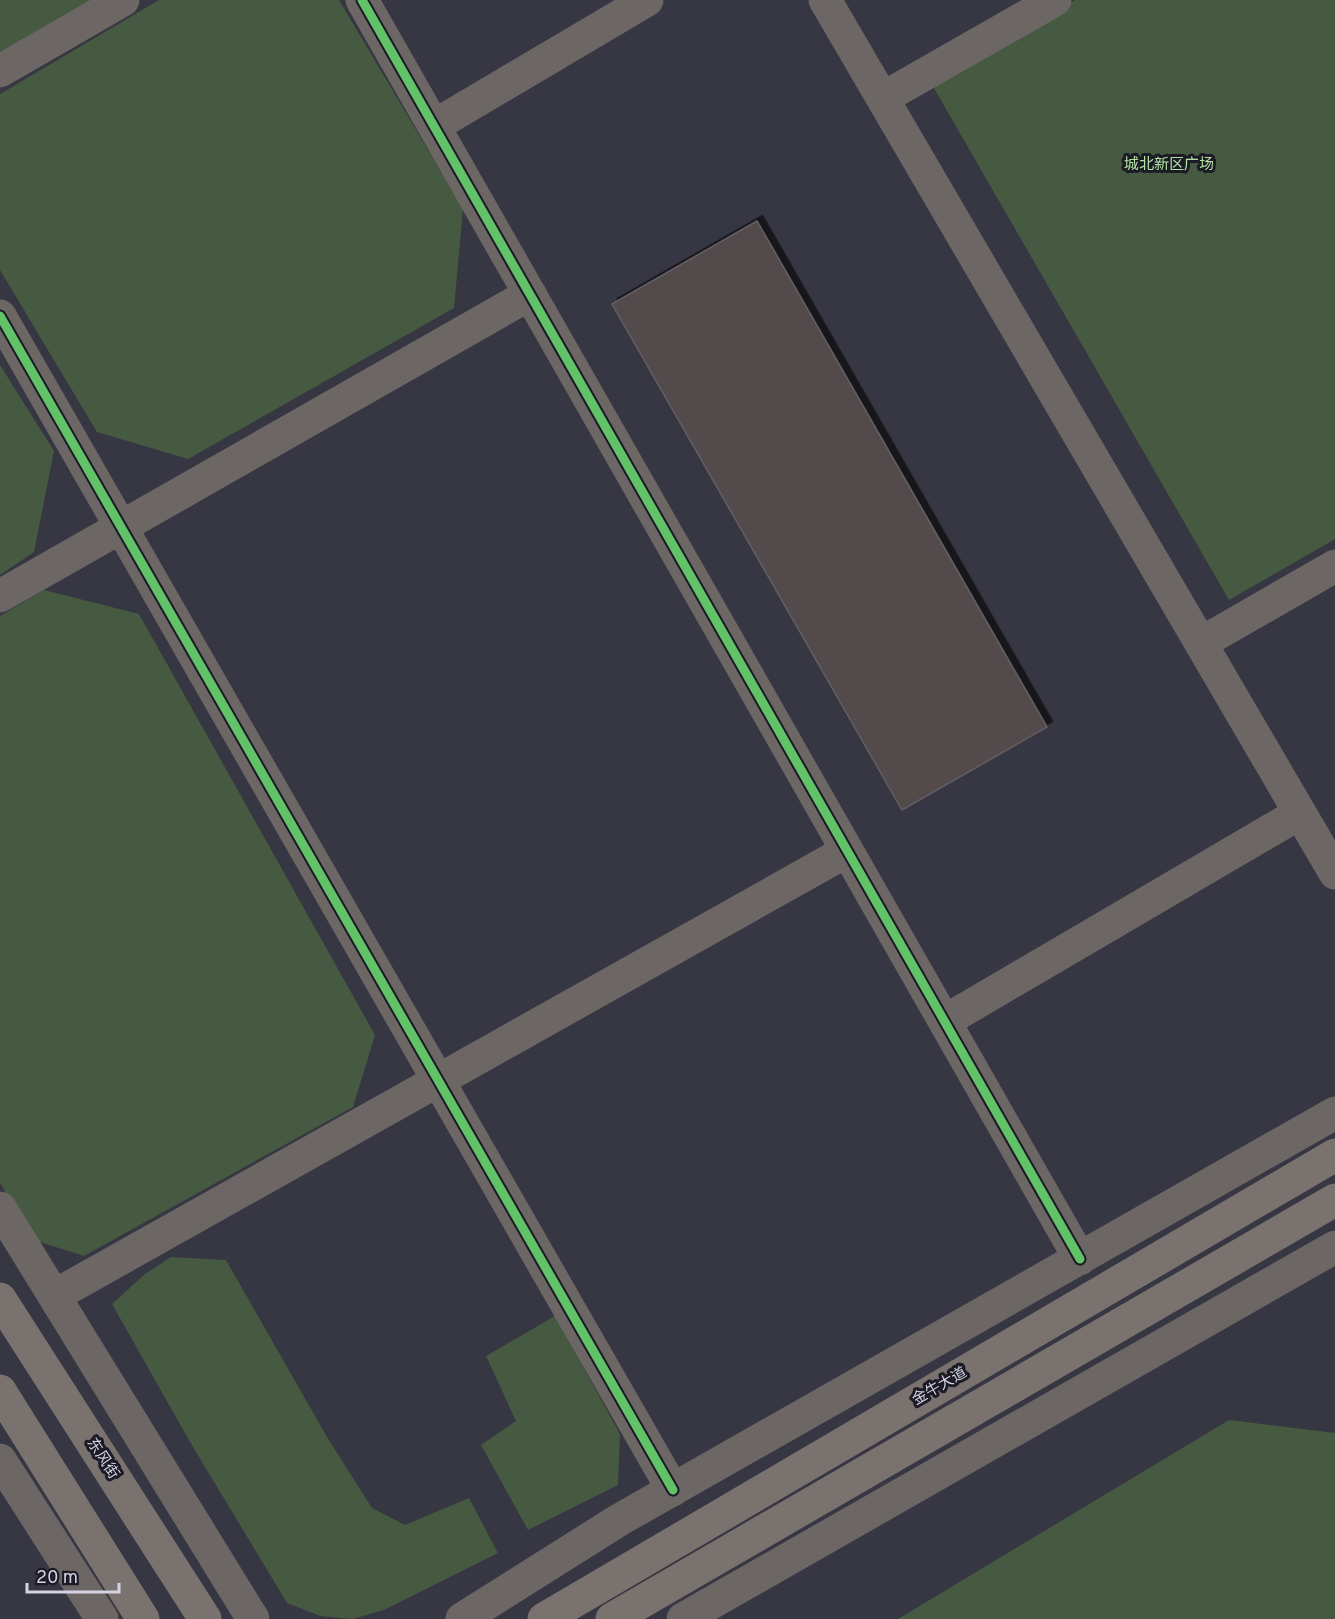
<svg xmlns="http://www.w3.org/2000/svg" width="1335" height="1619" viewBox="0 0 1335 1619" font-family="Overpass,'Noto Sans SC',sans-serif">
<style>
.green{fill:#465941}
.building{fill:#524b4c;stroke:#635f63;stroke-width:1.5;filter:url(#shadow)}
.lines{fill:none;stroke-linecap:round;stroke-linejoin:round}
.minor{stroke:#6c6665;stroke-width:33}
.major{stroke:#79726e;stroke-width:33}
.cycleway-casing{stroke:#1b1a25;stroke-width:13}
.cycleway{stroke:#61c268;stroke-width:9}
.labels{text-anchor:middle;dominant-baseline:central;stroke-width:6;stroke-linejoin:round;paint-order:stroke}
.park-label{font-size:15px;fill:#b2e2a2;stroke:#1b1a25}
.street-label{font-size:15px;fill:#d4d3e3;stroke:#1b1a25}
</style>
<defs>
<filter id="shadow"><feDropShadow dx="5.5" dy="-5.5" stdDeviation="0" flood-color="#0009"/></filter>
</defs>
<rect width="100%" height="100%" fill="#373643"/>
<path class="green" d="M 0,0 L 93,0 L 0,53 Z
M 159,0 L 339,0 L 463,209 L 454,308 L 188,459 L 97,432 L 0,270 L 0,94 Z
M 1075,0 L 1335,0 L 1335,539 L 1229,600 L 931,83 Z
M 0,365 L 54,451 L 34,552 L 0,575 Z
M 44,590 L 139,614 L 375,1035 L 353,1107 L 84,1256 L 34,1240 L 0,1183 L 0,616 Z
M 171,1257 L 226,1260 L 327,1437 L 372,1508 L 405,1525 L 469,1498 L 498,1553 L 384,1610 L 353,1619 L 320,1616 L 287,1603 L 190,1442 L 112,1304 L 145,1274 Z
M 555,1316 L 620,1434 L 618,1485 L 528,1530 L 481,1445 L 516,1421 L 486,1356 Z
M 1229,1420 L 1335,1433 L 1335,1619 L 898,1619 Z"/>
<path class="building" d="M 757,221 L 1047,727 L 902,810 L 612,304 Z"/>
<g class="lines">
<path class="minor" d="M 362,0 L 1080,1259
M 825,0 L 1335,873
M 0,71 L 123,0
M 883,98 L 1055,0
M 434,126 L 647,0
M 0,316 L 673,1490
M 0,596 L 530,294
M 1201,643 L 1335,566
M 945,1021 L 1300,813
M 0,1208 L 253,1619
M 54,1296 L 847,851
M 0,1460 L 102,1619
M 462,1619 L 619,1520 L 1335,1113
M 683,1619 L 1335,1247"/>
<path class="major" d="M 0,1299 L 205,1619
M 0,1391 L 143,1619
M 544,1619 L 1335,1155
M 612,1619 L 1335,1200"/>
<g class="cycleway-casing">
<path id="cycleway" d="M 362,0 L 1080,1259
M 0,316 L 673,1490"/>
</g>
<use href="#cycleway" class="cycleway"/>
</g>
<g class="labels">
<g class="park-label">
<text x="1169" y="165">城北新区广场</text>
</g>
<g class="street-label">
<text transform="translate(940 1387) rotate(-30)">金牛大道</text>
<text transform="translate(102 1459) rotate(57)">东风街</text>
</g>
</g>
<path d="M27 1583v9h92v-9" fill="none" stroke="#d4d3e3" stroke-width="3"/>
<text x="36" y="1583" font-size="18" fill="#d4d3e3" stroke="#1b1a25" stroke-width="4.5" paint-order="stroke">20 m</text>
</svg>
